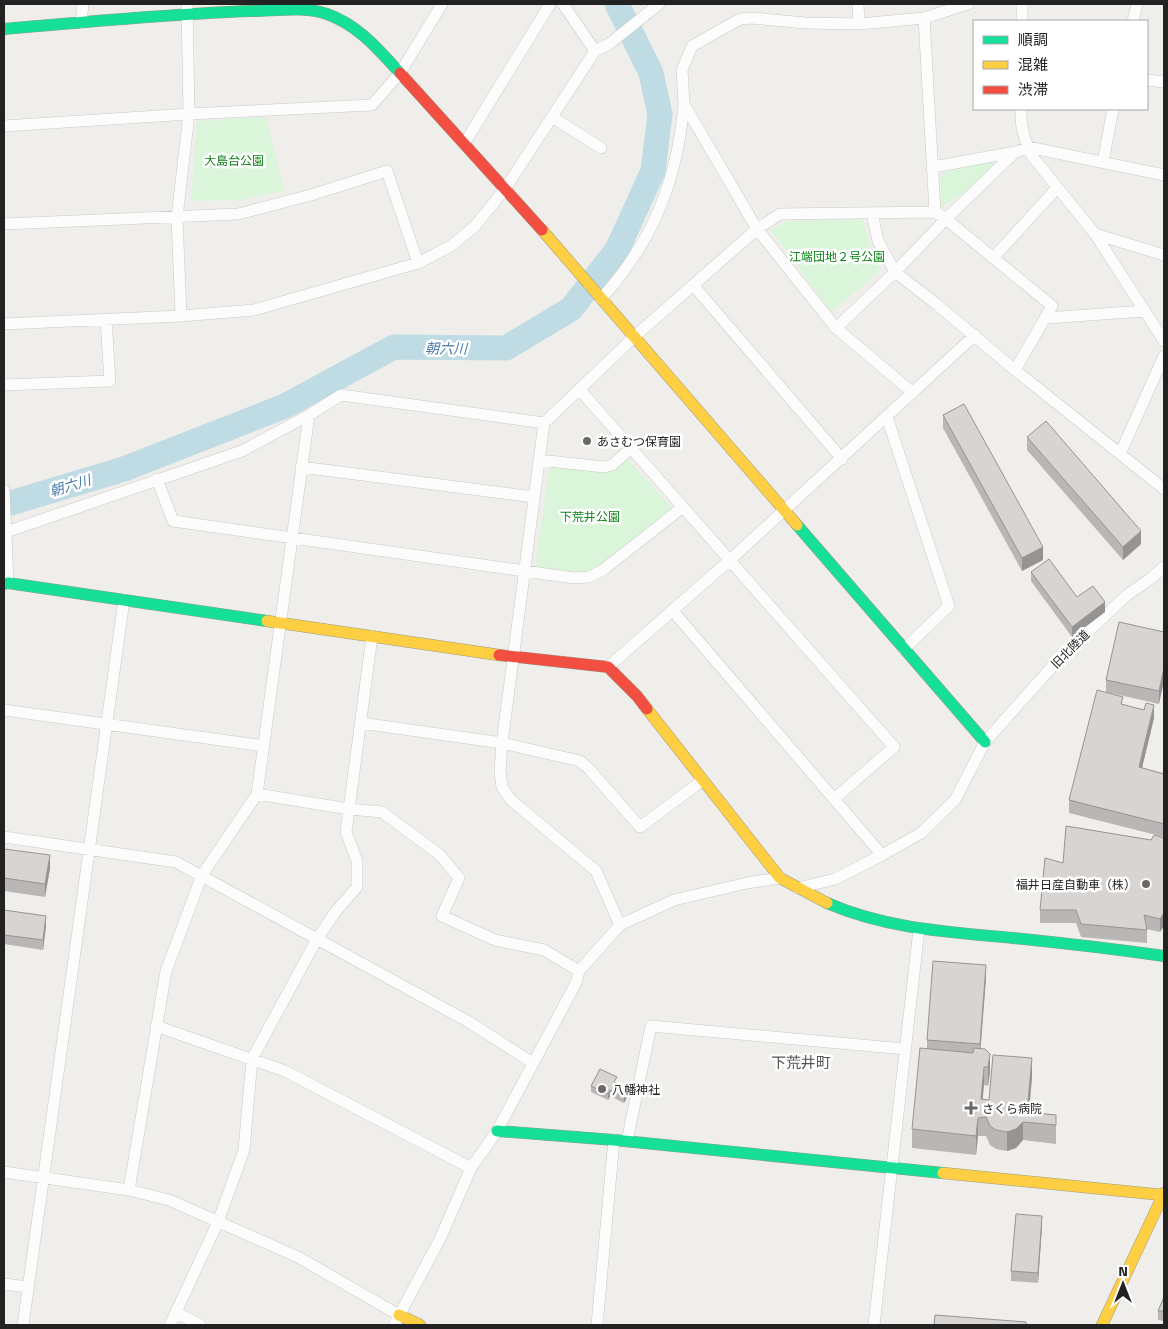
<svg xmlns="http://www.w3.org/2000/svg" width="1168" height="1329" viewBox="0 0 1168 1329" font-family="'Titillium Web','Noto Sans JP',sans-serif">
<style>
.park{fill:#daf5da}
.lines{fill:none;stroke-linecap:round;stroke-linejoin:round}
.river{stroke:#bfdbe3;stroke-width:25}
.street-casing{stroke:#c9c8c7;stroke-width:12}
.fast-casing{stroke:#999a82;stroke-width:12}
.slow-casing{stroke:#999a82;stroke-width:12}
.jam-casing{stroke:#999a82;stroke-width:12}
.street{stroke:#fdfcfc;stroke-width:11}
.fast{stroke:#16e098;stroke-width:11}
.slow{stroke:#ffcf43;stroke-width:11}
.jam{stroke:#f24e42;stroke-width:11}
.wall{fill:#b9b6b5}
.shaded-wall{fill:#969493}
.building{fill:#d7d4d2;stroke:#969493}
.poi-dot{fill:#6a6968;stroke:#fff;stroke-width:2}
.labels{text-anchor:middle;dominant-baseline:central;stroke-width:5;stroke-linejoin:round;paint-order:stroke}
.park-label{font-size:12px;fill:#0c8416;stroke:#fff}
.poi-label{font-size:12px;fill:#222;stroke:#fff;text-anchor:start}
.street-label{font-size:12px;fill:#222;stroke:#fff}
.water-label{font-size:14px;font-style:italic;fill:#4a7aab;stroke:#fff}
.quarter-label{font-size:15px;fill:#555;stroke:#fff}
</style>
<rect width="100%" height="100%" fill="#f0eeeb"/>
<path class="park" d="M 266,117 L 284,191 L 240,200 L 191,201 L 197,121 Z
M 1004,159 L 974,187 L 941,207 L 941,173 Z
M 862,219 L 880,271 L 831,312 L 771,230 L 789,221 Z
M 628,460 L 674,510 L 600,567 L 582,573 L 535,567 L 550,463 L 607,472 Z"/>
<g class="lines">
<path class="river" d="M 4,505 L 124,469 L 285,406 L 394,347 L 506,348 L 571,309 L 617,250 L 653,171 L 660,114 L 651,73 L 617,4"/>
<g class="street-casing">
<path id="street" d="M 563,4 L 595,51
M 858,4 L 859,24
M 924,18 L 935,212
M 1022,21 L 1022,4
M 1133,21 L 1137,4
M 81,23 L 83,4
M 1147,80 L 1164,82
M 1021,109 C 1020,125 1025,142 1032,156 L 1095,234 L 1164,341
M 552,117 L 601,148
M 4,126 L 189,114 L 372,105 L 400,73 L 442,4
M 464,144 L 550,4
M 1103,162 L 1113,109
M 933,167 L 1015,152
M 872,213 L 878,241 L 895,272 L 935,303 L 1015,370 L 1164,489
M 4,224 L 238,214 L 311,195 L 387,171 L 418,263
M 1095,234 L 1164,255
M 993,258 L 1057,188
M 693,285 L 842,459
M 601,299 C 653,241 677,182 684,104
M 181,316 L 177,217 L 189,114 L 187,4
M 1046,318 L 1145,311
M 4,324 L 181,316 L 254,310 L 418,263 L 451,246 L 475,226 L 505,189 L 595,51 L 609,44 L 659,4
M 836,328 L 895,272 L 946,219 L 1052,306 L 1015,370
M 4,385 L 110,381 L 106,319
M 580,390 L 894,747 L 834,799
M 913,393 L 836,328 L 757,229 L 684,104 L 682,70 L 692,46 L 740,19 L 752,18 L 806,23 L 859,24 L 924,18 L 968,4
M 887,417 L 949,606 L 904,649
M 1120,454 L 1164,356
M 539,460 L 604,467 L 612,465 L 630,449
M 301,467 L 534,497
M 157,479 L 173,521 L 574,578 L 589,577 L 603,570 L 683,507
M 4,490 L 8,583
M 6,532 L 242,451 L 309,415 L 341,395 L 544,423
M 672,610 L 882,855
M 608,667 L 730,560 L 975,335
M 4,710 L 264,746
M 361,723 L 502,743 L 580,761 L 589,769 L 640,827 L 703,780
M 257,794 L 349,809 L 382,812 L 440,855 L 459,878 L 442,916 L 495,940 L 544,950 L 579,971
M 4,837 L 176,862 L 469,1022 L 533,1063
M 798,888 L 835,879 L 882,855 L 921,833 L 955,800 L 985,742 L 1059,659 L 1127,595 L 1150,579 L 1164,567
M 620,925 L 596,871 L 511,800 L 502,787 L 500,771 L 502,743 L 544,423 L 634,337 L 757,229 L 780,214 L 935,212 L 946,219 L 1014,153 L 1028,147 L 1164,175
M 156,1026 L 285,1071 L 471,1168
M 627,1141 L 651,1026 L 905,1049
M 4,1172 L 129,1190 L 169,1200 L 298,1257 L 399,1315
M 129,1190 L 166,971 L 202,875 L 257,794 L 309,415
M 4,1284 L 28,1287
M 177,1313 L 200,1325
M 23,1325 L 124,600
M 170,1325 L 218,1222 L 244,1150 L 252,1059 L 317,939 L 336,911 L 357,887 L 357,861 L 346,832 L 372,636
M 394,1325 L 440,1239 L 471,1168 L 497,1131 L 576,983 L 579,971 L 620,925 L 674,900 L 747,883 L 780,878
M 597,1325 L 614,1140
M 874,1325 L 919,929"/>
</g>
<g class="fast-casing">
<path id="fast" d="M 4,29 C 86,22 168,14 251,11 C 275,11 304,6 327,14 C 358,25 378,49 400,73
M 797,525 L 985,742
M 4,584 L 8,583 L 267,621
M 827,903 C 887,929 949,932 1013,938 C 1063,943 1114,949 1164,956
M 497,1131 L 614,1140 L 943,1173"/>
</g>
<g class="slow-casing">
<path id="slow" d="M 542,230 L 797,525
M 267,621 L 499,655
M 647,709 L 780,878 L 827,903
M 943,1173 L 1163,1195
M 399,1315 L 420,1325
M 1102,1325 L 1164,1193"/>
</g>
<g class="jam-casing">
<path id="jam" d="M 400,73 L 542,230
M 499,655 L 608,667 L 637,696 L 647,709"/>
</g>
<use href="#street" class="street"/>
<use href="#fast" class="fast"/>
<use href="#slow" class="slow"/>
<use href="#jam" class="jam"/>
</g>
<path class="wall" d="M 943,415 L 1043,560 L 1022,571 L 943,428 Z
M 1027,437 L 1141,544 L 1123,560 L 1027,450 Z
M 1031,572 L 1077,597 L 1105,612 L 1072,637 L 1031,581 Z
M 1164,632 L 1159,704 L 1106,692 L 1106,680 Z
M 1123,705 L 1154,718 L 1142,768 L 1164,774 L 1164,837 L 1069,813 L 1069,800 Z
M 1164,838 L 1160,932 L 1147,929 L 1147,943 L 1081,937 L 1076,923 L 1040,923 L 1040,910 L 1063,863 L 1151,840 Z
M 4,849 L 50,868 L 45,897 L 4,891 Z
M 4,910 L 46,926 L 43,950 L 4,944 Z
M 986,978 L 980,1049 L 985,1049 L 990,1072 L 988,1086 L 984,1085 L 982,1100 L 989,1100 L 1032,1077 L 1029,1112 L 1056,1115 L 1056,1144 L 1023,1140 L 1016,1148 L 1007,1151 L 996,1149 L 990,1145 L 986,1136 L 978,1136 L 976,1155 L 912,1148 L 912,1129 L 927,1049 L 927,1040 Z
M 617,1084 L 628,1095 L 624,1103 L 610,1096 L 608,1100 L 591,1092 L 591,1086 Z
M 1042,1226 L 1038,1283 L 1011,1281 L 1011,1271 Z
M 1164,1297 L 1164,1321 L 1158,1320 L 1158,1311 Z"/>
<path class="shaded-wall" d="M 1141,531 L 1141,544 L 1123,560 L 1123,547 Z
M 1043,547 L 1043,560 L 1022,571 L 1022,558 Z
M 1105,602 L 1105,612 L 1072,637 L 1072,627 Z
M 1164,668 L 1164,681 L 1159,704 L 1159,691 Z
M 1154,705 L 1154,718 L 1139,780 L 1139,767 Z
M 50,855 L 50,868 L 45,897 L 45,884 Z
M 1164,913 L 1164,926 L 1160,932 L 1160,919 Z
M 46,916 L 46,926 L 43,950 L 43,940 Z
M 986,965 L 986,978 L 980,1056 L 980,1044 Z
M 990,1054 L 990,1072 L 988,1086 L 988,1067 Z
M 1032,1058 L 1032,1077 L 1028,1122 L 1027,1112 Z
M 984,1067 L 984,1085 L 981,1118 L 981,1099 Z
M 628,1089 L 628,1095 L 624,1103 L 624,1097 Z
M 610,1090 L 610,1096 L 608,1100 L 608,1094 Z
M 978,1118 L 978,1136 L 976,1155 L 976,1136 Z
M 1023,1122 L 1023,1140 L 1016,1148 L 1007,1151 L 1007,1132 Z
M 1042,1216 L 1042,1226 L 1038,1283 L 1038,1273 Z"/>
<path class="building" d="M 964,404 L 1043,547 L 1022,558 L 943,415 Z
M 1046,421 L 1141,531 L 1123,547 L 1027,437 Z
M 1049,559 L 1077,597 L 1093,586 L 1105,602 L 1072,627 L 1031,572 Z
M 1119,622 L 1164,632 L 1164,668 L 1159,691 L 1106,680 Z
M 1097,690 L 1123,697 L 1121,704 L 1144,710 L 1146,703 L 1154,705 L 1139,767 L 1164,774 L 1164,824 L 1069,800 Z
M 1066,826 L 1151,840 L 1154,835 L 1164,838 L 1164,913 L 1160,919 L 1144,915 L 1147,930 L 1081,924 L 1076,910 L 1040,910 L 1045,858 L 1063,863 Z
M 4,849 L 50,855 L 45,884 L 4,878 Z
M 4,910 L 46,916 L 43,940 L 4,935 Z
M 933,961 L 986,965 L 980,1044 L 927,1040 Z
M 920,1048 L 973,1053 L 974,1048 L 985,1049 L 990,1054 L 988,1067 L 984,1067 L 981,1099 L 989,1100 L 993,1055 L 1032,1058 L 1027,1112 L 1056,1115 L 1056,1125 L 1023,1122 L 1016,1129 L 1007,1132 L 996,1130 L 990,1126 L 986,1117 L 978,1118 L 976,1136 L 912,1129 Z
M 600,1069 L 617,1077 L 614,1082 L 628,1089 L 624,1097 L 610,1090 L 608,1094 L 591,1086 Z
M 1016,1214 L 1042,1216 L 1038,1273 L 1011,1271 Z
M 1164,1297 L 1164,1311 L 1158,1311 Z
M 935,1315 L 1026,1322 L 1026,1325 L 934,1325 Z"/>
<g class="poi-dot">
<circle cx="587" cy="441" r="5"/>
<circle cx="1146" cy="884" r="5"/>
<circle cx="602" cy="1089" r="5"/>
<path d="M968.5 1100.5h5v5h5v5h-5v5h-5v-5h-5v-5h5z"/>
</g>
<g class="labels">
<g class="park-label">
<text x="234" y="160">大島台公園</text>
<text x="837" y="256">江端団地２号公園</text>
<text x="590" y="516">下荒井公園</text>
</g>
<g class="poi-label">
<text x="597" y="441">あさむつ保育園</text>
<text x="1136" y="884" text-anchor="end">福井日産自動車（株）</text>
<text x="612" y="1089">八幡神社</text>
<text x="982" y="1108">さくら病院</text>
</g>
<g class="street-label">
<text transform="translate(1070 649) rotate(-45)">旧北陸道</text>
</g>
<g class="water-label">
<text transform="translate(446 348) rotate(1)">朝六川</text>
<text transform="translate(70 485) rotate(-17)">朝六川</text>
</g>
<g class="quarter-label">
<text x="801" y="1062">下荒井町</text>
</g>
</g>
<rect width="1168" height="1329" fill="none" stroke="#222222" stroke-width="10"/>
<rect x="973" y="20" width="175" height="90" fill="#ffffff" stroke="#a7a7a7"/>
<rect x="983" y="36" width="25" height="8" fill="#16e098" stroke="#a7a7a7"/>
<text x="1018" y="45" font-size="15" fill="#222222">順調</text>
<rect x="983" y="61" width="25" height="8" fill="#ffcf43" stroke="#a7a7a7"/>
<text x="1018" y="70" font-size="15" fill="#222222">混雑</text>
<rect x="983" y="86" width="25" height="8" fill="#f24e42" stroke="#a7a7a7"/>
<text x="1018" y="95" font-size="15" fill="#222222">渋滞</text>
<g transform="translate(1123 1284)" stroke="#ffffff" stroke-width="4" paint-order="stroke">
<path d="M0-4L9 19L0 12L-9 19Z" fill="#222222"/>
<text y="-8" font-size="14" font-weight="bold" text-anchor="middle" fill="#222222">N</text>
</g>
</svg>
